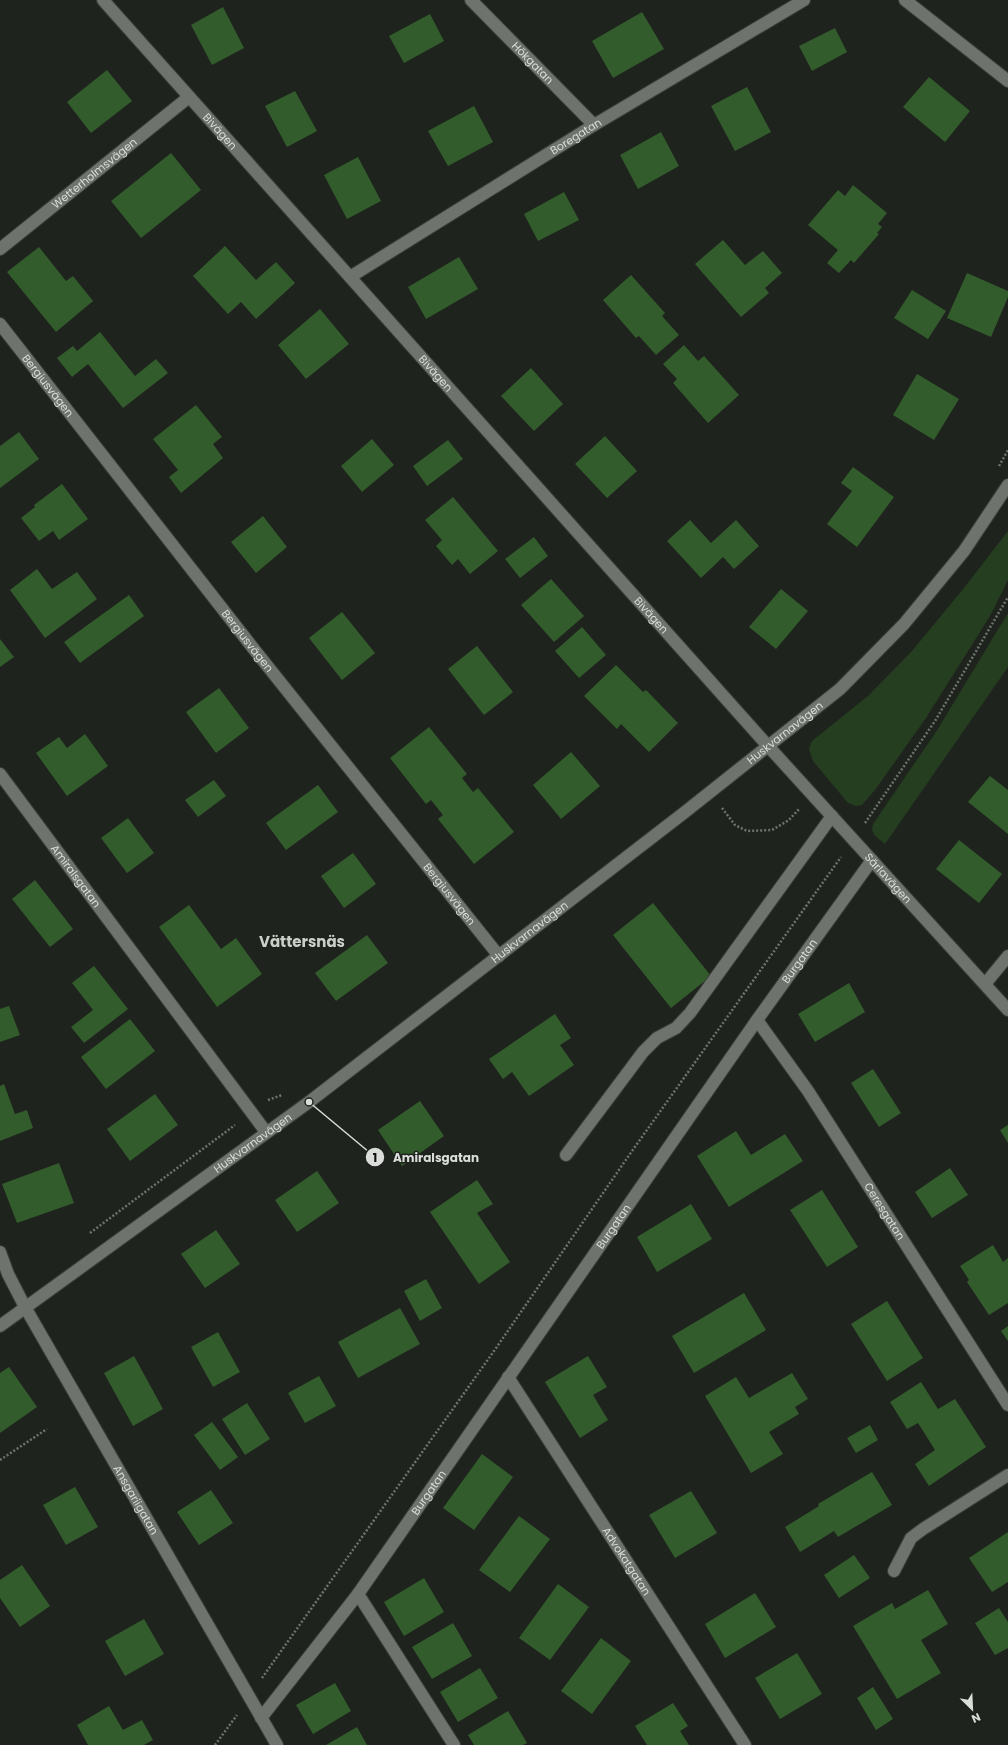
<svg xmlns="http://www.w3.org/2000/svg" width="1008" height="1745" viewBox="0 0 1008 1745" font-family="Poppins,sans-serif">
<style>
.green{fill:#243e1f}
.building{fill:#325c2b}
.lines{fill:none;stroke-linecap:round;stroke-linejoin:round}
.minor-casing{stroke:#3a3f3a;stroke-width:14}
.path{stroke:#6f736e;stroke-width:2.5;stroke-dasharray:2 2;stroke-linecap:butt}
.minor{stroke:#6e746d;stroke-width:12}
.labels{text-anchor:middle;dominant-baseline:central;stroke-width:3;stroke-linejoin:round;paint-order:stroke}
.street-label{font-size:11px;fill:#daddd9;stroke:#1f231e}
.district-label{font-size:15px;font-weight:bold;fill:#cad0c8;stroke:#1f231e}
.leader{fill:none;stroke:#daddd9;stroke-width:1.5}
.callout-dot{fill:#daddd9;stroke:#1f231e;stroke-width:1.5}
.mark-label{font-size:12px;text-anchor:middle;font-weight:bold;fill:#111}
.callout-label{font-size:12px;text-anchor:middle;font-weight:bold;fill:#daddd9;stroke:#1f231e;stroke-width:3;stroke-linejoin:round;paint-order:stroke}
</style>
<rect width="100%" height="100%" fill="#1f231e"/>
<path class="green" d="M 1008,531 L 1008,580 L 990,616 L 926,718 L 875,790 L 862,805 L 856,806 L 848,803 L 813,761 L 809,749 L 812,741 L 868,696 L 912,651 L 964,588 Z
M 1008,613 L 1008,667 L 885,844 L 875,836 L 872,830 L 873,824 L 936,732 Z"/>
<path class="building" d="M 223,7 L 244,48 L 212,65 L 191,25 Z
M 642,12 L 664,49 L 613,78 L 592,41 Z
M 430,14 L 444,41 L 404,63 L 389,36 Z
M 835,28 L 847,52 L 812,71 L 799,46 Z
M 107,70 L 132,101 L 91,133 L 67,102 Z
M 929,77 L 970,111 L 945,142 L 903,107 Z
M 747,87 L 771,132 L 735,151 L 711,106 Z
M 295,91 L 317,131 L 287,147 L 265,106 Z
M 474,106 L 493,142 L 448,166 L 428,131 Z
M 661,132 L 679,166 L 638,189 L 620,155 Z
M 171,153 L 201,190 L 141,238 L 111,201 Z
M 358,157 L 381,201 L 347,219 L 324,175 Z
M 853,185 L 887,213 L 878,224 L 882,227 L 877,233 L 879,234 L 854,263 L 851,260 L 839,273 L 827,263 L 838,250 L 808,225 L 838,190 L 845,196 Z
M 564,192 L 579,220 L 538,241 L 524,214 Z
M 723,240 L 745,265 L 763,251 L 782,273 L 765,288 L 769,293 L 741,317 L 695,264 Z
M 225,246 L 256,280 L 276,262 L 295,283 L 256,319 L 241,302 L 228,314 L 193,276 Z
M 39,247 L 66,281 L 73,276 L 93,301 L 56,332 L 7,272 Z
M 459,257 L 478,289 L 426,319 L 408,287 Z
M 967,273 L 1008,291 L 1008,297 L 991,337 L 947,318 Z
M 631,275 L 665,313 L 662,316 L 679,335 L 656,355 L 639,336 L 636,338 L 603,300 Z
M 912,290 L 946,311 L 928,339 L 894,318 Z
M 320,309 L 349,344 L 306,379 L 278,345 Z
M 100,332 L 135,376 L 156,359 L 168,373 L 123,408 L 88,364 L 72,377 L 57,358 L 73,346 L 77,351 Z
M 684,345 L 698,361 L 704,356 L 739,395 L 708,423 L 673,383 L 677,379 L 663,364 Z
M 531,368 L 563,404 L 534,431 L 501,396 Z
M 917,374 L 959,399 L 934,440 L 893,415 Z
M 196,405 L 222,437 L 213,444 L 223,458 L 181,493 L 169,477 L 178,470 L 153,439 Z
M 19,432 L 39,459 L 0,488 L 0,446 Z
M 605,436 L 637,471 L 607,498 L 575,464 Z
M 372,439 L 394,465 L 362,492 L 341,466 Z
M 448,440 L 463,459 L 427,486 L 413,466 Z
M 853,467 L 894,497 L 857,547 L 827,524 L 852,491 L 841,483 Z
M 62,484 L 88,519 L 59,540 L 53,531 L 39,541 L 21,518 L 35,507 L 34,505 Z
M 453,497 L 498,551 L 470,574 L 458,559 L 452,565 L 436,546 L 442,540 L 425,520 Z
M 263,516 L 287,547 L 256,573 L 231,542 Z
M 690,520 L 711,543 L 736,520 L 759,546 L 734,569 L 723,557 L 701,578 L 667,541 Z
M 534,537 L 548,556 L 520,578 L 505,559 Z
M 37,569 L 52,589 L 77,572 L 97,599 L 45,638 L 10,590 Z
M 551,579 L 584,616 L 554,642 L 521,605 Z
M 781,589 L 808,611 L 776,649 L 749,627 Z
M 129,595 L 144,616 L 80,663 L 64,642 Z
M 342,612 L 375,653 L 342,680 L 309,638 Z
M 582,627 L 606,655 L 579,678 L 555,651 Z
M 0,639 L 14,657 L 0,667 Z
M 477,646 L 513,692 L 484,715 L 448,669 Z
M 616,665 L 643,692 L 646,690 L 678,723 L 649,752 L 621,724 L 617,729 L 584,696 Z
M 219,688 L 249,728 L 216,753 L 186,712 Z
M 429,727 L 467,774 L 462,778 L 473,792 L 478,788 L 514,832 L 474,864 L 438,819 L 443,815 L 431,800 L 426,804 L 390,758 Z
M 85,734 L 108,766 L 67,796 L 36,753 L 59,737 L 67,748 Z
M 571,752 L 600,786 L 561,819 L 533,785 Z
M 990,776 L 1008,790 L 1008,834 L 968,802 Z
M 214,780 L 226,796 L 198,817 L 185,800 Z
M 318,785 L 338,812 L 286,850 L 266,823 Z
M 128,818 L 154,853 L 127,873 L 101,838 Z
M 959,840 L 1002,874 L 979,903 L 936,869 Z
M 353,853 L 376,884 L 344,908 L 321,876 Z
M 35,880 L 73,929 L 50,947 L 12,899 Z
M 653,903 L 711,976 L 671,1008 L 613,935 Z
M 189,905 L 221,949 L 236,938 L 262,974 L 217,1007 L 159,927 Z
M 367,935 L 388,963 L 336,1001 L 315,973 Z
M 94,966 L 128,1009 L 84,1043 L 71,1027 L 93,1010 L 72,983 Z
M 849,983 L 865,1012 L 815,1042 L 798,1014 Z
M 9,1006 L 20,1035 L 0,1042 L 0,1009 Z
M 555,1014 L 571,1038 L 560,1045 L 574,1065 L 529,1096 L 512,1072 L 503,1079 L 489,1059 Z
M 130,1019 L 155,1051 L 106,1089 L 81,1057 Z
M 873,1069 L 901,1113 L 879,1127 L 851,1083 Z
M 4,1084 L 15,1114 L 27,1110 L 33,1128 L 0,1141 L 0,1086 Z
M 155,1094 L 178,1125 L 130,1161 L 107,1129 Z
M 420,1101 L 444,1136 L 402,1166 L 378,1130 Z
M 1008,1125 L 1008,1143 L 1000,1130 Z
M 736,1131 L 751,1155 L 785,1134 L 803,1161 L 729,1207 L 697,1156 Z
M 59,1163 L 74,1203 L 17,1223 L 2,1184 Z
M 950,1168 L 968,1195 L 932,1218 L 915,1192 Z
M 317,1171 L 339,1203 L 297,1232 L 275,1200 Z
M 477,1180 L 493,1204 L 477,1213 L 510,1262 L 479,1284 L 430,1212 Z
M 822,1190 L 858,1247 L 827,1267 L 790,1210 Z
M 691,1204 L 712,1239 L 657,1272 L 637,1237 Z
M 216,1230 L 240,1264 L 205,1288 L 181,1254 Z
M 993,1245 L 1003,1262 L 1008,1258 L 1008,1303 L 989,1315 L 967,1282 L 969,1280 L 960,1266 Z
M 426,1279 L 442,1308 L 420,1321 L 404,1291 Z
M 744,1293 L 766,1330 L 694,1373 L 672,1336 Z
M 887,1301 L 923,1358 L 887,1381 L 851,1324 Z
M 400,1308 L 420,1344 L 358,1378 L 338,1342 Z
M 1008,1326 L 1008,1341 L 1001,1331 Z
M 218,1332 L 240,1372 L 213,1387 L 191,1347 Z
M 134,1356 L 163,1409 L 133,1426 L 104,1373 Z
M 588,1356 L 607,1387 L 593,1395 L 608,1420 L 580,1438 L 545,1382 Z
M 9,1367 L 37,1407 L 0,1433 L 0,1373 Z
M 792,1373 L 808,1399 L 795,1407 L 799,1414 L 769,1432 L 783,1454 L 751,1473 L 705,1396 L 736,1377 L 749,1398 Z
M 319,1376 L 336,1406 L 305,1423 L 288,1393 Z
M 921,1382 L 938,1409 L 955,1399 L 986,1447 L 929,1486 L 915,1464 L 935,1450 L 918,1423 L 907,1429 L 890,1402 Z
M 247,1403 L 270,1439 L 245,1455 L 222,1419 Z
M 212,1422 L 238,1457 L 220,1470 L 194,1435 Z
M 870,1425 L 878,1440 L 856,1453 L 847,1438 Z
M 482,1454 L 513,1477 L 474,1530 L 443,1508 Z
M 872,1472 L 892,1505 L 838,1537 L 834,1531 L 800,1552 L 785,1527 L 819,1506 L 818,1504 Z
M 75,1487 L 98,1527 L 66,1545 L 43,1505 Z
M 211,1490 L 233,1523 L 199,1545 L 177,1512 Z
M 691,1491 L 717,1533 L 675,1558 L 649,1515 Z
M 519,1516 L 550,1539 L 510,1592 L 479,1570 Z
M 1008,1532 L 1008,1582 L 992,1592 L 969,1558 Z
M 854,1555 L 870,1578 L 839,1598 L 824,1575 Z
M 22,1565 L 50,1606 L 20,1627 L 0,1598 L 0,1580 Z
M 424,1578 L 444,1612 L 404,1636 L 384,1602 Z
M 558,1584 L 589,1607 L 550,1660 L 519,1638 Z
M 928,1590 L 948,1624 L 921,1640 L 941,1673 L 897,1699 L 853,1626 L 892,1603 L 895,1609 Z
M 755,1593 L 776,1627 L 725,1658 L 705,1624 Z
M 999,1608 L 1008,1622 L 1008,1648 L 995,1655 L 975,1623 Z
M 144,1619 L 164,1654 L 125,1676 L 105,1641 Z
M 453,1623 L 472,1656 L 432,1679 L 412,1647 Z
M 601,1638 L 631,1661 L 592,1714 L 561,1691 Z
M 797,1653 L 822,1694 L 780,1719 L 755,1678 Z
M 480,1668 L 498,1698 L 458,1722 L 440,1692 Z
M 335,1683 L 351,1711 L 313,1734 L 296,1705 Z
M 873,1687 L 893,1719 L 876,1730 L 857,1698 Z
M 673,1703 L 688,1726 L 680,1731 L 689,1745 L 647,1745 L 635,1726 Z
M 109,1706 L 123,1730 L 142,1720 L 153,1740 L 144,1745 L 88,1745 L 77,1725 Z
M 508,1711 L 527,1743 L 523,1745 L 474,1745 L 468,1735 Z
M 357,1727 L 367,1745 L 326,1745 Z"/>
<g class="lines">
<g class="minor-casing">
<g id="minor">
<path id="s1" d="M 103,0 L 768,746 L 1008,1010"/>
<path id="s2" d="M 471,0 L 594,125"/>
<path d="M 905,0 L 1008,81"/>
<path id="s3" d="M 0,249 L 189,97"/>
<path id="s4" d="M 350,277 L 594,125 L 804,0"/>
<path id="s5" d="M 0,324 L 253,648 L 499,956"/>
<path id="s6" d="M 0,774 L 266,1132"/>
<path d="M 985,984 L 1008,956"/>
<path id="s7" d="M 757,1020 L 808,1091 L 1008,1405"/>
<path d="M 566,1155 L 643,1052 L 657,1038 L 676,1028 L 690,1013 L 832,816"/>
<path id="s8" d="M 0,1252 L 8,1274 L 25,1307 L 277,1745"/>
<path id="s9" d="M 0,1326 L 309,1102 L 685,812 L 840,689 L 904,624 L 964,551 L 1008,485"/>
<path id="s10" d="M 508,1377 L 745,1745"/>
<path d="M 894,1571 L 911,1538 L 923,1529 L 1008,1475"/>
<path d="M 358,1594 L 454,1745"/>
<path id="s11" d="M 261,1718 L 358,1594 L 757,1020 L 872,860"/>
</g>
</g>
<path class="path" d="M 999,466 L 1008,450
M 722,808 L 735,825 L 747,831 L 772,830 L 789,820 L 799,809
M 865,823 L 935,721 L 1008,597
M 268,1100 L 282,1095
M 90,1233 L 235,1125
M 0,1460 L 47,1429
M 262,1678 L 494,1351 L 632,1151 L 841,857
M 215,1745 L 237,1715"/>
<use href="#minor" class="minor"/>
</g>
<g class="labels">
<g class="street-label">
<text stroke="none"><textPath href="#s2" startOffset="88">Hökgatan</textPath></text>
<text stroke="none"><textPath href="#s1" startOffset="176">Bivägen</textPath></text>
<text stroke="none"><textPath href="#s4" startOffset="266">Boregatan</textPath></text>
<text stroke="none"><textPath href="#s3" startOffset="121">Wetterholmsvägen</textPath></text>
<text stroke="none"><textPath href="#s1" startOffset="500">Bivägen</textPath></text>
<text stroke="none"><textPath href="#s5" startOffset="78">Bergiusvägen</textPath></text>
<text stroke="none"><textPath href="#s1" startOffset="824">Bivägen</textPath></text>
<text stroke="none"><textPath href="#s5" startOffset="402">Bergiusvägen</textPath></text>
<text stroke="none"><textPath href="#s9" startOffset="984">Huskvarnavägen</textPath></text>
<text stroke="none"><textPath href="#s6" startOffset="127">Amiralsgatan</textPath></text>
<text stroke="none"><textPath href="#s1" startOffset="1178">Särlavägen</textPath></text>
<text stroke="none"><textPath href="#s5" startOffset="726">Bergiusvägen</textPath></text>
<text stroke="none"><textPath href="#s9" startOffset="660">Huskvarnavägen</textPath></text>
<text stroke="none"><textPath href="#s11" startOffset="929">Burgatan</textPath></text>
<text stroke="none"><textPath href="#s9" startOffset="312">Huskvarnavägen</textPath></text>
<text stroke="none"><textPath href="#s7" startOffset="230">Ceresgatan</textPath></text>
<text stroke="none"><textPath href="#s11" startOffset="605">Burgatan</textPath></text>
<text stroke="none"><textPath href="#s11" startOffset="281">Burgatan</textPath></text>
<text stroke="none"><textPath href="#s8" startOffset="283">Ansgariigatan</textPath></text>
<text stroke="none"><textPath href="#s10" startOffset="219">Advokatgatan</textPath></text>
</g>
<g class="district-label">
<text x="302" y="941">Vättersnäs</text>
</g>
</g>
<path class="leader" d="M309 1102L375 1157"/>
<g class="callout-dot">
<circle cx="309" cy="1102" r="4"/>
<circle cx="375" cy="1157" r="10"/>
</g>
<g class="mark-label">
<text x="375" y="1162">1</text>
</g>
<g class="callout-label">
<text x="436" y="1162">Amiralsgatan</text>
</g>
<g transform="translate(972 1709) rotate(156)" stroke="#1f231e" stroke-width="3" paint-order="stroke">
<path d="M0-3L7 15L0 10L-7 15Z" fill="#daddd9"/>
<text y="-6" font-size="11" font-weight="bold" text-anchor="middle" fill="#daddd9">N</text>
</g>
</svg>
